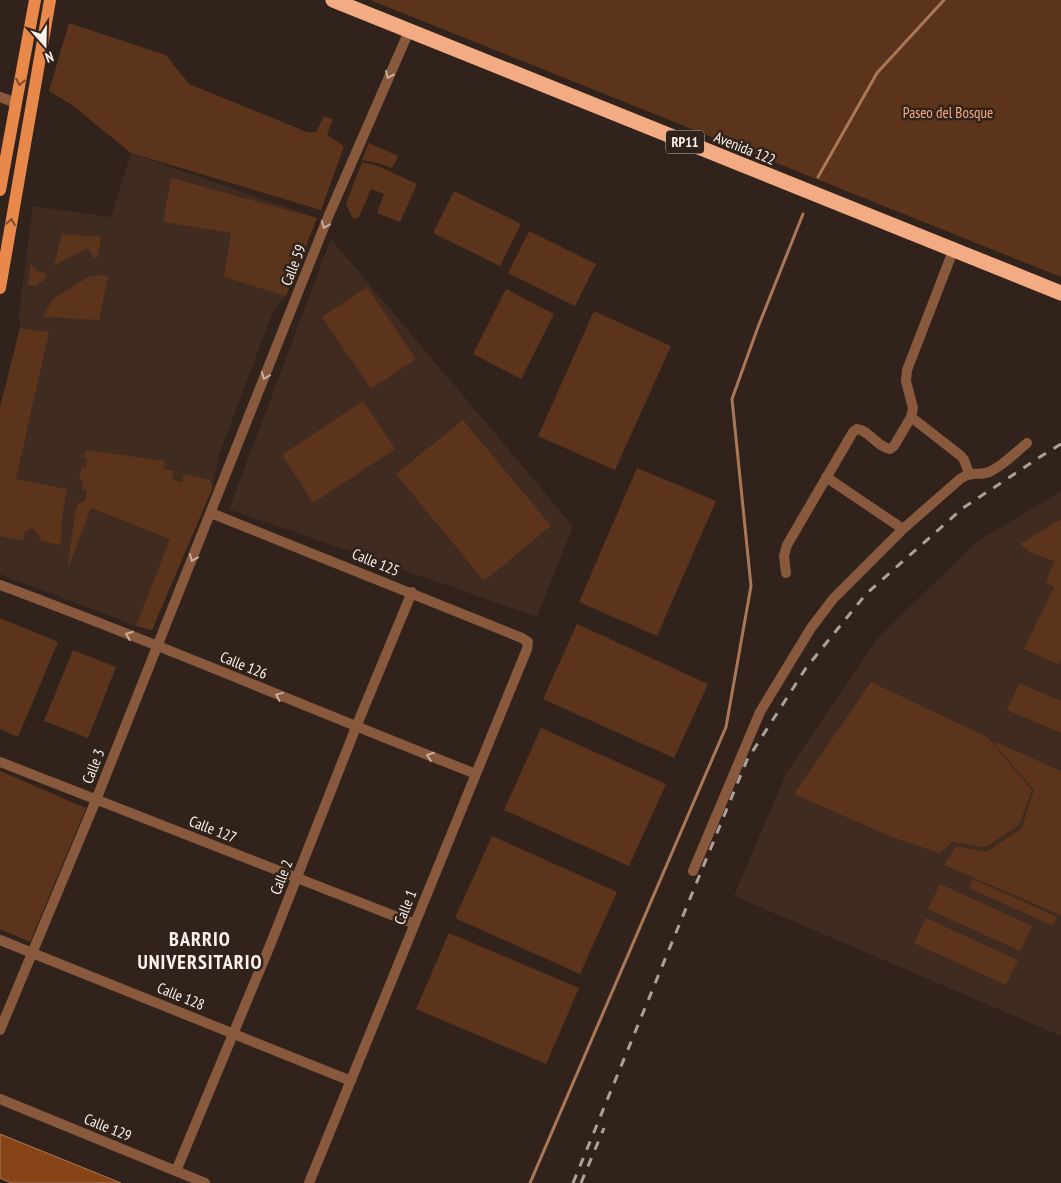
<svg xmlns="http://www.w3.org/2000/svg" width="1061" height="1183" viewBox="0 0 1061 1183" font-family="'PT Sans Narrow',sans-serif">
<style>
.built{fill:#3f2b20}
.green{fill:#5c341b}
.water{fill:#874417;stroke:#aa7857}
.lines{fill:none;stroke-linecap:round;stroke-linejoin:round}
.stream{stroke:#aa7857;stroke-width:3}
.minor{stroke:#88593d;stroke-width:10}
.major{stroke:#e9884b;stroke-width:12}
.highway{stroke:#f2ab82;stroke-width:15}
.rail{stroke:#aca09a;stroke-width:3;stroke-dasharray:9 9;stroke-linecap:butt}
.oneway{stroke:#c8ad9e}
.oneway2{stroke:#7b4b2e}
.labels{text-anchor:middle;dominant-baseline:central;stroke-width:5;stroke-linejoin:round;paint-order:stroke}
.shield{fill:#31231b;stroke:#bfb4ae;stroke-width:1}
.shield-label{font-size:14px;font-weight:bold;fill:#fcf2ed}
.park-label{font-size:15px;fill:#faac7f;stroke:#31231b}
.street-label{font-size:15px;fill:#fcf2ed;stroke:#31231b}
.district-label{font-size:20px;font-weight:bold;letter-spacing:1px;fill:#fcf2ed;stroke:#31231b}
</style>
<rect width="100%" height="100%" fill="#31231b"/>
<path class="built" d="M 131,153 L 317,218 L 286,296 L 274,309 L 219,455 L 212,489 L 152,630 L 136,626 L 0,574 L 0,408 L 20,328 L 19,312 L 33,206 L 111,217 Z
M 331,239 L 573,526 L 537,617 L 229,509 Z
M 1061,491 L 1061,1036 L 734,896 L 787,772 L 877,639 L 976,542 Z"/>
<path class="green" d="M 370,0 L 1061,0 L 1061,277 Z
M 69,23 L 166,55 L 189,84 L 307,132 L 316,132 L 324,116 L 333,119 L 327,135 L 344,146 L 321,210 L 131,153 L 72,105 L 49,91 Z
M 369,143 L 398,156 L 392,168 L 381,164 L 362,160 Z
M 362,162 L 378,166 L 417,184 L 400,222 L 377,213 L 384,194 L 371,189 L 359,217 L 353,219 L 346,204 Z
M 171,178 L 317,218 L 286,296 L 224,277 L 231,233 L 163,222 Z
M 454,191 L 521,224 L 500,266 L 433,233 Z
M 529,231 L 596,264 L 575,306 L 508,273 Z
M 62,234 L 101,237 L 98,255 L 95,259 L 87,248 L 54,266 Z
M 30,264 L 41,273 L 44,272 L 47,277 L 36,286 L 28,285 Z
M 101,275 L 108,277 L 99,320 L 43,317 L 53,299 L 88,277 Z
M 367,287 L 416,359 L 371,389 L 322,317 Z
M 506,289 L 554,314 L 521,379 L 473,354 Z
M 594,311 L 671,346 L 615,470 L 538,436 Z
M 20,328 L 49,332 L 16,479 L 67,489 L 62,516 L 61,545 L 41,541 L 36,531 L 31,528 L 25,531 L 23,541 L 0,536 L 0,408 Z
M 363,401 L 395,449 L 313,503 L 282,455 Z
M 463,420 L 551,526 L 484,581 L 396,474 Z
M 86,450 L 165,461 L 164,469 L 174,471 L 172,480 L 182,482 L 184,474 L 210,480 L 212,489 L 152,630 L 136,626 L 170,539 L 91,508 L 67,571 L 76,508 L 79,502 L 81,503 L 85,500 L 87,490 L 82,489 L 83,481 L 79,480 L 82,467 L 86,467 L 87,458 L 83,457 Z
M 637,468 L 716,501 L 657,636 L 579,602 Z
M 1061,519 L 1061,660 L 1059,665 L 1024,649 L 1054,587 L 1046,583 L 1054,561 L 1029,552 L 1020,544 Z
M 0,618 L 58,642 L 18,737 L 0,729 Z
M 577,624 L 708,684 L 674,758 L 543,699 Z
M 73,650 L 116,667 L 88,738 L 44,721 Z
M 871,682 L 987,737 L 1032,790 L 1019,825 L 986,847 L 952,842 L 940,853 L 892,837 L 794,794 Z
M 1019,683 L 1061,701 L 1061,733 L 1007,710 Z
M 541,728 L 666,784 L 629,866 L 504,810 Z
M 991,740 L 1061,771 L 1061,915 L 944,865 L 956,846 L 987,852 L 1022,828 L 1034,790 Z
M 0,771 L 86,808 L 30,942 L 0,929 Z
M 492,836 L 617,892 L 580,974 L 455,918 Z
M 973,879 L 1057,917 L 1053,926 L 969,888 Z
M 940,884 L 1032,926 L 1020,951 L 928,909 Z
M 926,918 L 1018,960 L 1006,985 L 914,943 Z
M 449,933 L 579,988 L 546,1064 L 416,1009 Z"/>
<path class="water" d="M 0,1134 L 121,1183 L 11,1183 L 0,1178 Z"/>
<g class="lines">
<path class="stream" d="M 818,177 L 877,73 L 944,0
M 530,1183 L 726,727 L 751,586 L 732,399 L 758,327 L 803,214"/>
<path class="minor" d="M 0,97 L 16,103
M 911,417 L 961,456 L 964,460 L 969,473
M 826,477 L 903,529
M 211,513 L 522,638 L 528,642 L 527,649 L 309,1183
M 786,573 L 784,556 L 787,545 L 853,432 L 857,429 C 870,431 877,447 890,449 L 894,446 L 911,417 L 913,408 L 906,381 L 907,370 L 953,251
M 0,585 C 160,644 317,712 476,774
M 0,762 L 415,924
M 693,871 L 760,712 L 811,628 L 833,599 L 903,529 L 960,479 C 973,470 980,477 991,471 C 1004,465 1016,452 1027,443
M 0,940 L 351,1081
M 0,1030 L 96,800 L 328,217 L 409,31
M 0,1099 L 205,1183
M 176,1171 L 271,943 L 356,727 L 412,592"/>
<path class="major" d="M 0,190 L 35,0
M 0,288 L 50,0"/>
<path class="highway" d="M 333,0 L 1061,293"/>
<path class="rail" d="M 573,1183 L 747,760 L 806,668 L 866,594 L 963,508 L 1043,455 L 1061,444
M 581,1183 L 604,1128"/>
</g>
<defs><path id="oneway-chevron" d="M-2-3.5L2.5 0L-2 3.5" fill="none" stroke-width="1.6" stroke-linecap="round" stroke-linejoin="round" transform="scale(1.25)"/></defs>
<g class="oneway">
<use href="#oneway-chevron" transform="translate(389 75) rotate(114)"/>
<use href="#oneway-chevron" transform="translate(325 225) rotate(112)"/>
<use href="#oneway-chevron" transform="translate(265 376) rotate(112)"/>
<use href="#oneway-chevron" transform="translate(193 558) rotate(112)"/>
<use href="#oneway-chevron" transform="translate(129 635) rotate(-158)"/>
<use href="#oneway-chevron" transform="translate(279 696) rotate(-158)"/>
<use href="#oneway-chevron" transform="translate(430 756) rotate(-159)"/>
</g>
<g class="oneway2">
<use href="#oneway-chevron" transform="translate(20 82) rotate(101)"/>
<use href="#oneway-chevron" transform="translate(11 222) rotate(-80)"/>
</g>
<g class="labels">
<rect class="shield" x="666" y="130.5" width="38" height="23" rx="4"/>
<g class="shield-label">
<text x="685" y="142">RP11</text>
</g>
<g class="park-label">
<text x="948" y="112">Paseo del Bosque</text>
</g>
<g class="street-label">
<text transform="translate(745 148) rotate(22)">Avenida 122</text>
<text transform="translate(293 265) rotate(-68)">Calle 59</text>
<text transform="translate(376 562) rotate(22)">Calle 125</text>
<text transform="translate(244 665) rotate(22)">Calle 126</text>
<text transform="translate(93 766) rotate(-68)">Calle 3</text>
<text transform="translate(213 829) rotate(21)">Calle 127</text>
<text transform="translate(281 877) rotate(-68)">Calle 2</text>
<text transform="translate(405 907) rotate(-68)">Calle 1</text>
<text transform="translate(181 996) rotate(22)">Calle 128</text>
<text transform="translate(108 1127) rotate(22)">Calle 129</text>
</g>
<g class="district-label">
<text x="200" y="939">BARRIO<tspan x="200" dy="23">UNIVERSITARIO</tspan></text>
</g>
</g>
<g transform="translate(45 45) rotate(160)" stroke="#31231b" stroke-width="4" paint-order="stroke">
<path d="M0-4L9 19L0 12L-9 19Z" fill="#fcf2ed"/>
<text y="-8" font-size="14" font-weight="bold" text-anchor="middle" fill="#fcf2ed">N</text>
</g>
</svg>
